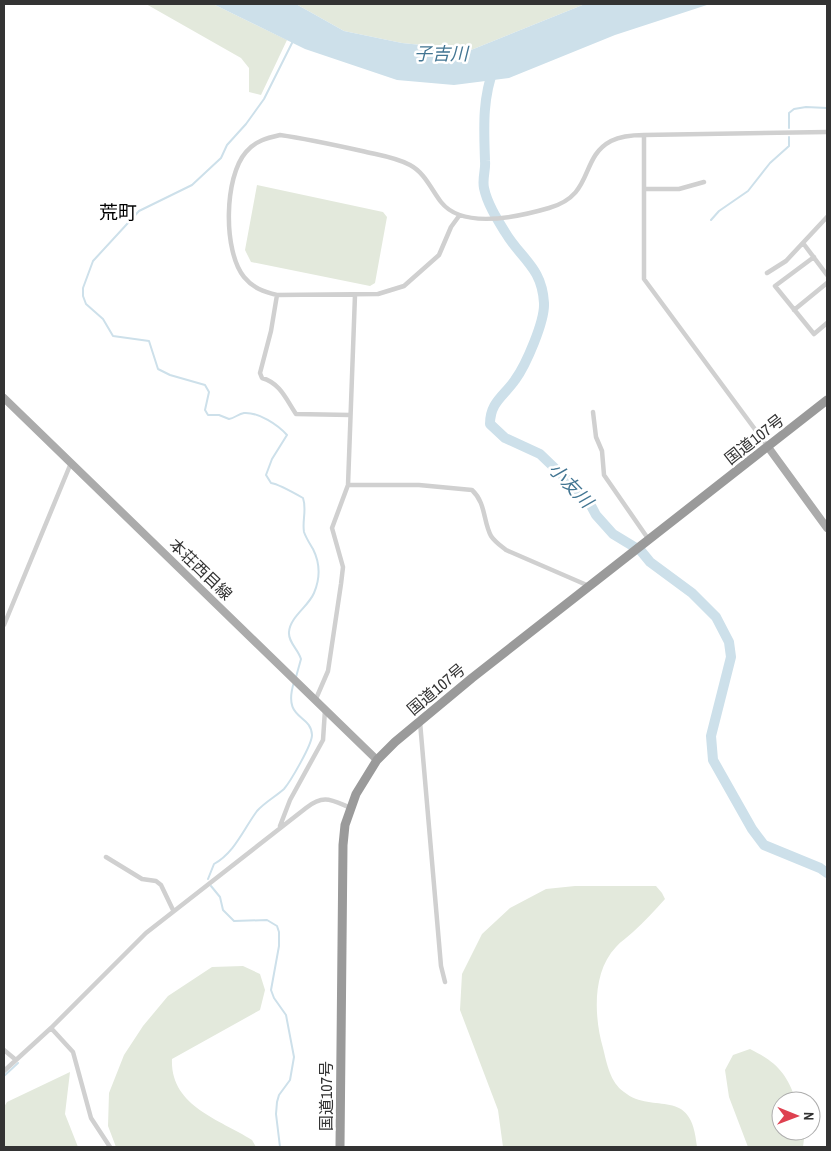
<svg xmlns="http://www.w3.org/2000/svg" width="831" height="1151" viewBox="0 0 831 1151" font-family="'Archivo Narrow','Noto Sans JP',sans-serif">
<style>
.green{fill:#e3e9dc}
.water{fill:#cde0ea}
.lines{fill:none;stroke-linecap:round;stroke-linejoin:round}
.stream{stroke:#cde0ea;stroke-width:2}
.river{stroke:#cde0ea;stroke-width:10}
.street{stroke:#d0d0d0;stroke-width:4.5}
.primary{stroke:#ababab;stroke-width:8}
.highway{stroke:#9a9a9a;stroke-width:9}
.labels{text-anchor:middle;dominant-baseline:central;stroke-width:5;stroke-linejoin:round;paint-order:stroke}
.street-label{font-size:16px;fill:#333;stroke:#fff}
.water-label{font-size:18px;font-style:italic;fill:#437693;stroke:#fff}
.quarter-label{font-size:19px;fill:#000;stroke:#fff}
</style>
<rect width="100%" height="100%" fill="#fff"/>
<path class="green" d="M 146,4 L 213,4 L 287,40 L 261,95 L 249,92 L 249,68 L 241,58 Z
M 296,4 L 585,4 L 471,50 L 402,43 L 344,31 Z
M 257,185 L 383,212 L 387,217 L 375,283 L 370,286 L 251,262 L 245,250 Z
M 575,886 L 656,886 L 662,893 L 665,899 C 655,910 644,922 633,932 C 628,937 621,941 616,947 C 592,972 594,1017 603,1048 C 607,1064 610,1082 624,1092 C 654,1116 692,1084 697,1147 L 503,1147 L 498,1110 L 460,1010 L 462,974 L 482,934 L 510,908 L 546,889 Z
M 243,966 L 260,974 L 265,990 L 260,1010 L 172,1059 C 170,1106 219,1119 252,1140 L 256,1147 L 116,1147 L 108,1126 L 109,1093 L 124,1055 L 143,1026 L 168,996 L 212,967 Z
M 750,1049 C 776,1062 787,1073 796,1101 L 781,1101 L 781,1131 L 805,1131 L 803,1147 L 748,1147 L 729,1097 L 725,1070 L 733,1055 Z
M 70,1072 L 65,1114 L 78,1147 L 4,1147 L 4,1107 L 7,1102 Z"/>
<path class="water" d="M 213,4 L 296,4 L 344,31 L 402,43 L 471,50 L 585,4 L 710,4 L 615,35 L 509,78 L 454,85 L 397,80 L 305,49 Z"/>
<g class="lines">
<path class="stream" d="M 293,41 L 264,99 L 246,124 L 227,145 L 221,158 L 192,185 L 139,211 L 93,261 L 83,288 L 83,296 L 86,304 L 103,319 L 113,336 L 149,341 L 158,369 L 170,375 L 205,385 L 209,392 L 205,410 L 208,415 L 219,415 L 229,419 C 235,418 238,414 244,413 C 259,412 278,425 287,435 L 272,459 L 266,475 L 271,483 C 278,484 296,494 303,498 C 307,509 302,521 304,532 C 306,538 310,544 313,549 C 320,563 320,579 314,593 C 308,607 290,617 289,632 C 288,642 298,649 301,659 L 296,677
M 789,128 L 789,113 L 794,109 L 806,107 L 827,108
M 711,220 L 719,211 L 748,191 L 770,163 L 789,146 L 789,137
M 208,879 L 214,864 C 235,852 243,830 257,811 C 265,802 275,797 284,789 C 290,782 312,745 312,735 C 311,713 282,721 294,682
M 211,886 L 220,897 L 223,910 L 234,921 L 267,920 L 277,926 L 279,932 L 279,946 L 271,990 L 274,998 L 286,1015 L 294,1057 L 290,1080 L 279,1095 L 277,1102 L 276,1114 L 280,1147
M 4,1076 L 18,1063"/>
<path class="river" d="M 494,68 C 482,99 484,129 485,161 C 486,170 482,178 484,188 C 487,203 497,219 505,232 C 521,259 542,267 544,303 C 545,321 526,365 515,380 C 504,396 490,402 490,424 L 505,438 L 540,454 L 588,500 L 596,515 L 613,534 L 641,551 L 650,562 L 692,593 L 716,617 L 729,642 L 731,657 L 711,736 L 713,760 L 752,829 L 764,845 L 820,868 L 827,873"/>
<path class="street" d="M 644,135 L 644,279 L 768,447
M 644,189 L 679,189 L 704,182
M 459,216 L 451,227 L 439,255 L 404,286 L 378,294 L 277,295 C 264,292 253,288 244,277 C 223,251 224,177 246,152 C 255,141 267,138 280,135 C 308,139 335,145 362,151 C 378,155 395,157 410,165 C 425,173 431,189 441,202 C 463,230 518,217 549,208 C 595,195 579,158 611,141 C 621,136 633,135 644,135 L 827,132
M 803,243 L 827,275
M 814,257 L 775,286 L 814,334 L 827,323
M 767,273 L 786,261 L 827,217
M 277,295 L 271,331 L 260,373 L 262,378 C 280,383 286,399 296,414 L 350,415
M 794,310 L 827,283
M 593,412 L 596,437 L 602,451 L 604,475 L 649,540
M 348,485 L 419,485 L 472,490 C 486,503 483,521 491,536 C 495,542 501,546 506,550 L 589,586
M 4,625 L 71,463
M 315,701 L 328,671 L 341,584 L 343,567 L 332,528 L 348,485 L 355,295
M 420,722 L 441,966 L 445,982
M 280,826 L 290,800 L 323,740 L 325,710
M 106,857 L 142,879 L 156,881 L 161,885 L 173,910
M 51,1028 L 73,1052 L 91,1118 L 110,1147
M 4,1050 L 16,1060
M 4,1071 L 51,1028 L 146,933 L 306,808 C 324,794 331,800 351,808"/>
<path class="primary" d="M 4,398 L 377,760
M 768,447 L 827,528"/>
<path class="highway" d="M 340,1147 L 343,845 L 345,825 L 356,794 L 377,760 L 395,742 L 472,678 L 827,400"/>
</g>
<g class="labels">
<g class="street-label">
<text transform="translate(754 439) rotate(-38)">国道107号</text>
<text transform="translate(201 569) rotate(44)">本荘西目線</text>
<text transform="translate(436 689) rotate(-40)">国道107号</text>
<text transform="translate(326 1096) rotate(-90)">国道107号</text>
</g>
<g class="water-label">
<text x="441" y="53">子吉川</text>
<text transform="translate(571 485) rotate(46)">小友川</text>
</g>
<g class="quarter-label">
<text x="118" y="212">荒町</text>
</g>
</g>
<rect width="831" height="1151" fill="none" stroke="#333333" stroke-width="10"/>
<g transform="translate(796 1116) rotate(91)"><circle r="24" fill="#ffffff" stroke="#adadad"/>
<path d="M0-4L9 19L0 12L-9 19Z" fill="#de4150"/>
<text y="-8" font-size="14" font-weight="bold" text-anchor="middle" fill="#333333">N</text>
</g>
</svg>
